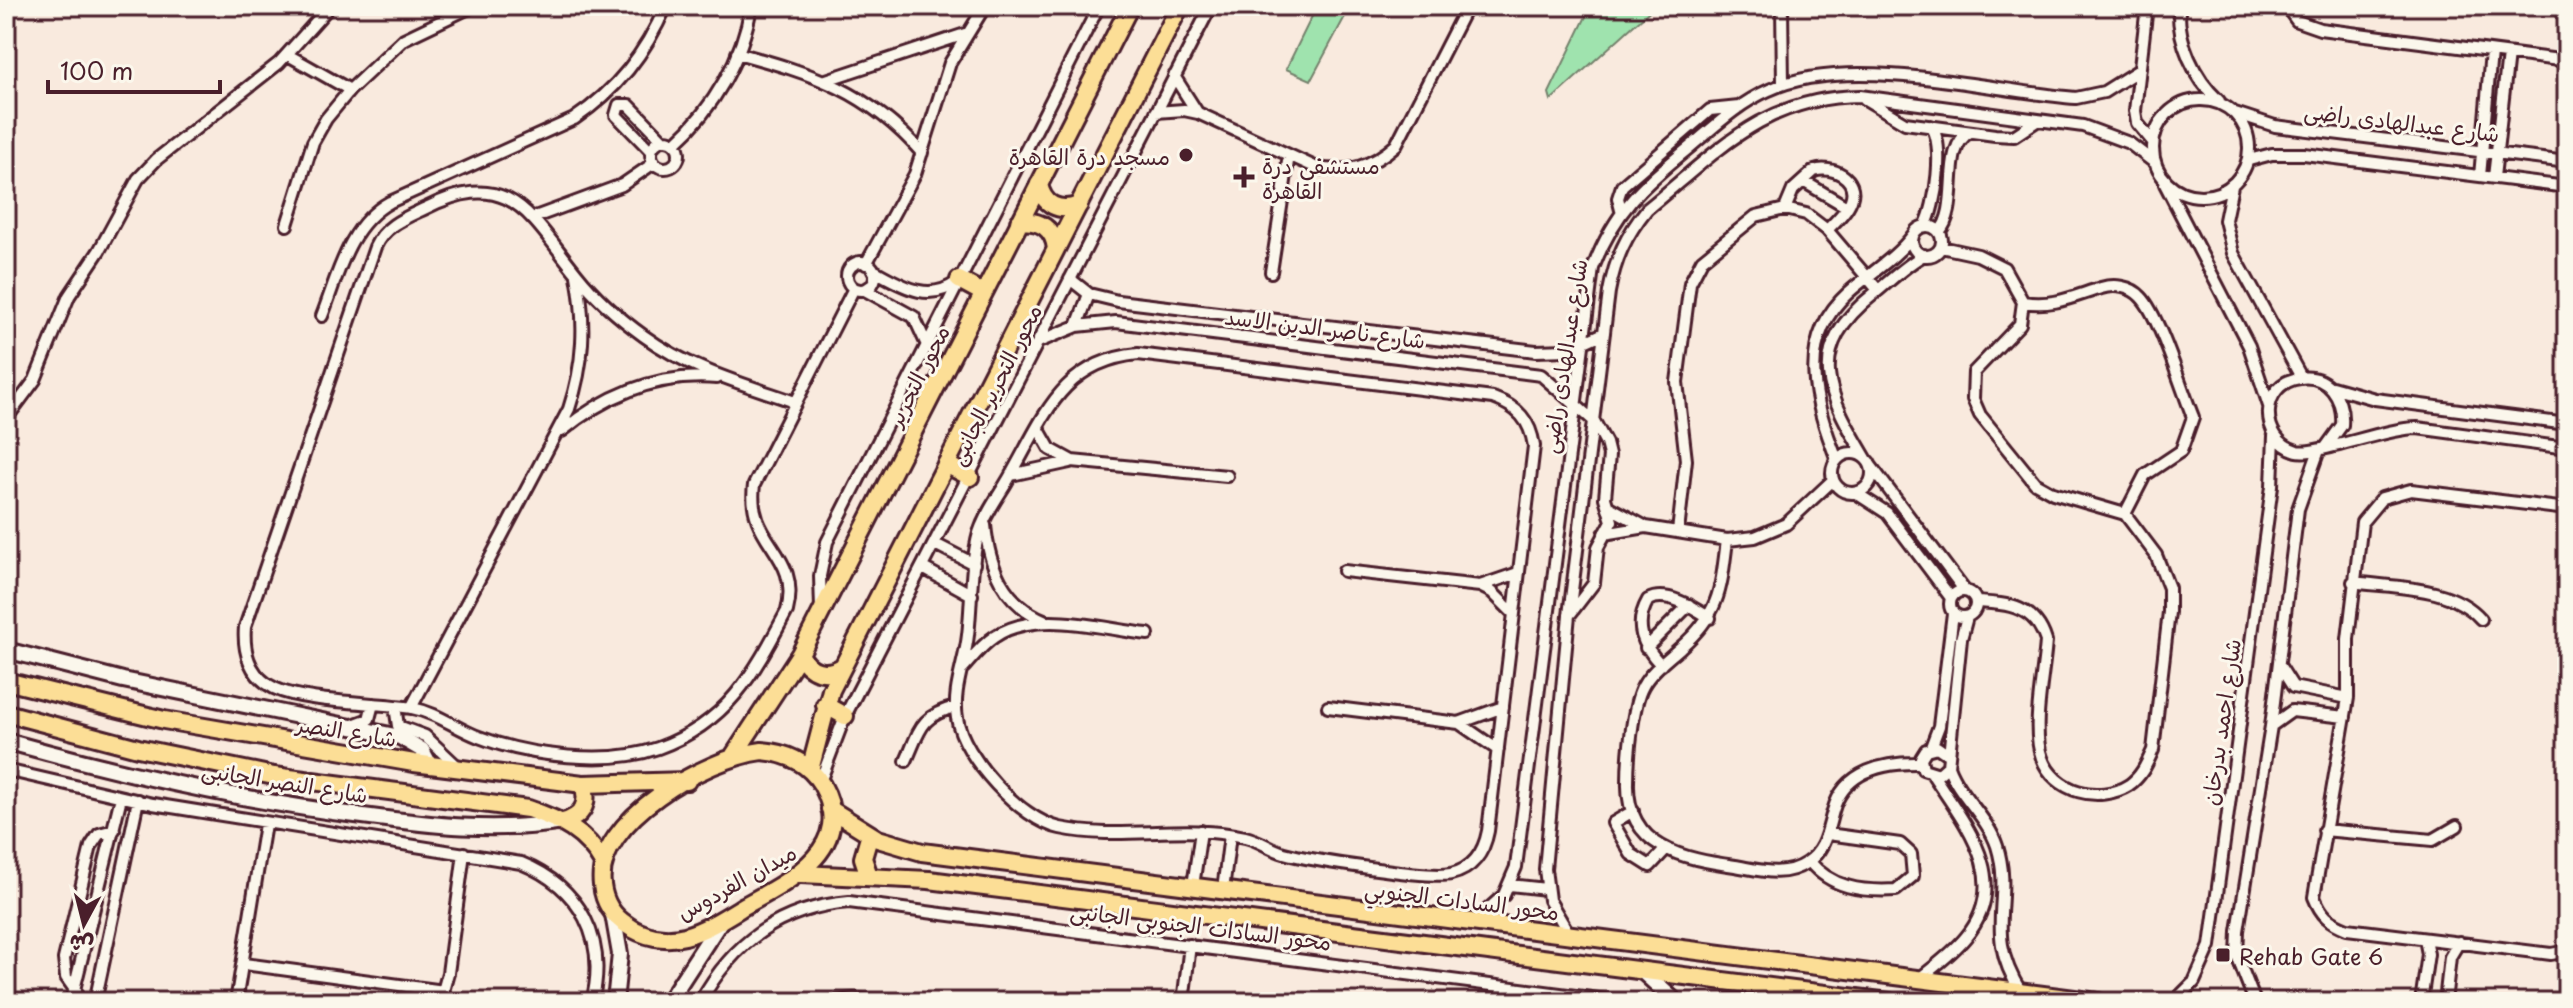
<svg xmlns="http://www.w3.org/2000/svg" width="2573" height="1008" viewBox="0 0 2573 1008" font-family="'Playpen Sans','Playpen Sans Arabic',sans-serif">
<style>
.green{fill:#9fe3ae;stroke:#74816c;stroke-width:2}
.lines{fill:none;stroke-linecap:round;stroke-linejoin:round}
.street-casing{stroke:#4a1f2b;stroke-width:16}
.secondary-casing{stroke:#4a1f2b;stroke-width:20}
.primary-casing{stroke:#4a1f2b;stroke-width:22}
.street{stroke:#fbf7ec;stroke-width:10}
.secondary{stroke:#fbf7ec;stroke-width:14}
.primary{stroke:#fcde96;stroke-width:16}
.poi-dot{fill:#4a1f2b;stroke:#fbf7ec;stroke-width:3}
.labels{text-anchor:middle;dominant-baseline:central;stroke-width:6;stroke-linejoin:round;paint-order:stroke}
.street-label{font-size:22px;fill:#4a1f2b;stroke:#fbf7ec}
.poi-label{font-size:22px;fill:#4a1f2b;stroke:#fbf7ec;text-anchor:start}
</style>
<rect width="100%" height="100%" fill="#f9eade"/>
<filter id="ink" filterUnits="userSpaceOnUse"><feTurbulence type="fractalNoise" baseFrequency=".0125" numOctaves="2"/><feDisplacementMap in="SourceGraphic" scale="16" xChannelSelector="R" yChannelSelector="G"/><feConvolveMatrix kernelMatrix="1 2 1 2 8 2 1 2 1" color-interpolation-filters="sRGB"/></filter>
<g filter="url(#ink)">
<path class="green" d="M 1317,6 L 1349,9 L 1311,80 L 1286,69 Z
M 1591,6 L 1655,6 L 1551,100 L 1549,93 Z"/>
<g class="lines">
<g class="street-casing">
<path id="street" d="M 1782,6 L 1783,84
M 2147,6 L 2135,111 L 2137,123 L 2153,142
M 2179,6 C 2177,41 2194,78 2219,101
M 2286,6 L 2297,21 L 2320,29 L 2567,61
M 737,53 C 814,74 868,91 922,153
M 288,55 L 350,90
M 1174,76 L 1197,112
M 826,80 L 965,34
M 1865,99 L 1905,123 L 1995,135 L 2014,136 L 2038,120
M2153 148a48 48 0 1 1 96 0a48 48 0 1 1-96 0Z
M 1156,112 L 1184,110 L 1198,113 L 1317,168 C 1350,173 1371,167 1396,145 L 1467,6
M 2235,113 L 2275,126 L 2567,162
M651 154a14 14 0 1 1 28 0a14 14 0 1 1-28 0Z
M 675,143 C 713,109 743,58 751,6
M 651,151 L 616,115 L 619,105 L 629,105 L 663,140
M 2249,160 L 2272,154 L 2304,154 L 2567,187
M 2480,176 L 2491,52
M 2494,177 L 2508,54
M 1803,181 L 1847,207
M 2165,184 L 2249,346 L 2269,406
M 2232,186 L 2225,220 L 2233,253 L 2301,377
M 1785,209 L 1793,190 L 1814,171 C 1832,165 1859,178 1851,200 C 1847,211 1836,221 1827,230
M 1621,210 L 1618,198 L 1622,186 L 1710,110 L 1739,107
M 535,217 L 622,185 L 654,163
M 287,225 L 313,142 L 326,119 L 350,90 L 404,39 L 473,6
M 1925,226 C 1936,207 1945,143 1931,126
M1912 241a15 15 0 1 1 30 0a15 15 0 1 1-30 0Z
M 1939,232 C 1962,207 1940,148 1970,132
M 1941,247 L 1978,255 L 2004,268 L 2023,302 L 2020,324 L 1974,372 L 1973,399 L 1980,415 L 2035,483 L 2053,493 L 2125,514 L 2156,555 L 2169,588 L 2169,612 L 2153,750 C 2147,763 2142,776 2129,785 C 2099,804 2054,792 2042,758 C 2031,728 2044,674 2046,641 C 2035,605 2008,604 1976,602
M847 276a14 14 0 1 1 28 0a14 14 0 1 1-28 0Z
M 866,264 L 915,174 L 950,63 L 985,6
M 873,270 C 901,285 928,304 957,282
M 1271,272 L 1289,155
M 1070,279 L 1089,294 L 1118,301 L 1536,351 L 1567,350 L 1604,333
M 865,290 L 914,317 L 926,343
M 2023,302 C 2053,307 2072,297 2101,288 C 2114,284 2131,286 2141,297 C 2159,315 2182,390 2193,417 L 2181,451 L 2145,475 L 2125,514
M 322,316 C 338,275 348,225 390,202 L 574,119 C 617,90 645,54 666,6
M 1077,326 L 1089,294
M 1038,342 L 1077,326 L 1116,322 L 1541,375 L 1594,421 L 1606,443 L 1609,455 L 1605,498 L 1612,521 L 1598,547 L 1594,583 L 1571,613
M 1138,354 L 1493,398 C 1518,407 1530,420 1534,446 L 1488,831 C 1484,852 1473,869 1451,874 C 1430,879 1309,860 1284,853 C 1270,849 1259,840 1245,837 C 1183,823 1122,841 1060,828 C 1021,820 963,757 957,718 C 952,690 965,663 968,635 C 972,602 970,565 979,533 C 985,515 995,501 1005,485 C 1042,424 1057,362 1138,354 Z
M 2332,387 L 2375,399 L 2567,424
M 795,402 C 743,384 689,369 644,336 C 619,318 596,298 577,274 C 530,216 510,166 426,208 C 405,218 385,225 375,247 L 245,627 C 243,652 250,676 274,688 C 305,703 376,702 412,708 C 438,713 455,728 479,737 C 528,756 608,766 658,748 C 728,723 754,673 787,611 C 802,552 746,544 754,485 L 854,288
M 6,419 L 35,380 L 69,296 L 99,251 L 138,179 L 157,159 L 279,63 L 330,6
M 1038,428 L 1050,449 L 1072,461 L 1227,476
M 562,431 C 607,394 658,373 717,378
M 2326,447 L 2342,425 C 2344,400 2329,374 2300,378 C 2259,383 2259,440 2297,451 C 2316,456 2386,428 2417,428 L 2567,448
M1832 473a20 20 0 1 1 40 0a20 20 0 1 1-40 0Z
M 1837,460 C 1815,403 1795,341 1848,293 C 1869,274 1896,258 1913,235
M 1867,460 C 1827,393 1803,350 1875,293 C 1891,280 1906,265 1924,255
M 1871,466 L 1965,591
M 1011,475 L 1070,462
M 1856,493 L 1887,513 L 1951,598
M 1609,507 L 1644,526
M 2567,509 L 2411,490 L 2382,498 L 2362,522 L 2348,639 L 2348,698 L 2314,897 C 2321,915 2329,922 2347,929 L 2551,954 L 2567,951
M 985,525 C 989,566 1003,603 1044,620
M 1678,532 L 1686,460 L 1677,382 L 1690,283 L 1702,260 L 1756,216 L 1785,209 L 1806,214 L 1827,230 L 1878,290
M 1604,534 L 1646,527 L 1727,540 L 1755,537 L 1786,524 L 1833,480
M 1727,540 C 1721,589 1720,613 1681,647 C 1668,659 1651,671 1643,686 C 1632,705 1628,760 1628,782 C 1626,848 1684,859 1735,866 C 1759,870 1784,878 1806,863 C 1825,851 1827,832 1833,811 C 1844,770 1885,762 1921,763
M 935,544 L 974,564
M 923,568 L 972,595
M 1344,571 L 1480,586 L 1518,573
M 2353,582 C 2395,588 2451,585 2481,619
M 1480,586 L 1492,592 L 1514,614
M1950 604a13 13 0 1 1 26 0a13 13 0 1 1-26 0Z
M 821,609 L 820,576 L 827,542 L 1099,6
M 1646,648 L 1689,605
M 1661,665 C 1643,646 1633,626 1648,600 C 1667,590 1694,608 1710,618
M 2279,665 L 2293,687 L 2348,698
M 963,668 C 972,658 982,645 994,637 C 1036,608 1101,629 1148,634
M 395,706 L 398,726 L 425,736 L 459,768
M 1328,707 L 1459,723 L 1503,707
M 411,708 L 569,409 C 584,364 586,323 577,276
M 1459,723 L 1498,750
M 353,725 L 369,719 L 373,704
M 2271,726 L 2292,711 L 2345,717
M 1931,747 L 1939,726 L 1953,613
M 1947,754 L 1937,747 L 1926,750 L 1921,758 L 1923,769 L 1939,774 L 1948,766 L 1961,639 L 1967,617
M 906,761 C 920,730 920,716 955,707
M 1948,766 C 1959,796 1987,816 1997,846 C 2014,901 1982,931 2021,992
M 6,770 L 153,804 L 521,863 C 580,887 608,939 592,1002
M 820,782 L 845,716 L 1211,6
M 1633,811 L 1613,823 L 1631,854 L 1650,866 L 1665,850
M 2324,830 L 2433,840 L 2457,826
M 1809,861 C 1831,888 1862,892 1896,890 L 1913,876 L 1911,854 L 1900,844 L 1828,834
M 1510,885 L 1546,889
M 1193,886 L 1201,831
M 1223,890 L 1230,835
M 1474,922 L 1504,895 L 1516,867 L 1593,268 C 1615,210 1643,185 1690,147 C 1715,126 1739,103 1769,90 C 1849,53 1988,91 2076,98 L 2104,92 L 2139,70
M 1569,934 L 1549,900 L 1545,869 L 1569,615 L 1609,292 C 1615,259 1626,235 1647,209 C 1717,152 1764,97 1860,96 L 2083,126 L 2129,143 L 2155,163
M 244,964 L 444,991
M 1919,979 C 1935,966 1953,953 1966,937 C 2013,880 1965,824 1933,775
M 76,991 L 66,977 L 64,959 L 91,846 L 99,834 L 114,830
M 71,1002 L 121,797
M 95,1002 L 138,800
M 236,1002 L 265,824
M 440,1002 L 448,973 L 464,853
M 700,1002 C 733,942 780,908 849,902 L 1622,1002
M 827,1002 L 854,999 L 884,1002
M 1183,1002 L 1190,945
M 2174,1002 L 2194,982 L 2210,946 L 2272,486 L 2274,436
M 2255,1002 L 2237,956 L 2238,931 L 2271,726 L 2298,509 L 2319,450
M 2421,1002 L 2428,954 L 2425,939
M 2445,1002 L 2450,957 L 2459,942"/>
</g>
<g class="secondary-casing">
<path id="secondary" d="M 6,650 L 123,680 L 400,737 L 422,750 L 430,765
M 6,741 C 124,774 241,801 363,816 C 431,825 494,833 563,822
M 613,914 L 620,954 L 615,1002
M 1642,971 L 1676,1002
M 668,1002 L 720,922"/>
</g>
<g class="primary-casing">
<path id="primary" d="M 1039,184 C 1043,205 1059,213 1079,205
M 1019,222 C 1040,219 1054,229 1056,249
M 959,280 L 983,293
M 946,464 L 970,477
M 800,654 C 809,672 825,677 842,667
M 6,681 L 164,720 L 414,763 L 583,784 L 687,781
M 825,705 L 845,716
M 6,713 L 138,748 L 274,776 L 528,809 C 561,820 586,832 603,863
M 762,751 C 787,753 809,763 822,785 C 857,848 788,882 744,906 C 726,917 706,930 685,936 C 665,941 643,937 627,925 C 613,916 604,902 602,885 C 594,820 707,758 762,751 Z
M 732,758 L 800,654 L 1130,6
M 810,770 L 831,690 L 1180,6
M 830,809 L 878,839 L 922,852 L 2098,1002
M 563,822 C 582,817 590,804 583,784
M 801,874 L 929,880 L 1889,1002
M 869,876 L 863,858 L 870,834"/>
</g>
<use href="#street" class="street"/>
<use href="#secondary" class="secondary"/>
<use href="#primary" class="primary"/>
</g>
</g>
<g class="poi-dot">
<circle cx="1186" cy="155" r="8"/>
<path d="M1240 165h8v8h8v8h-8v8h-8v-8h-8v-8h8z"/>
<rect x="2215" y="947" width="16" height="16" rx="4"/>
</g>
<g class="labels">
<g class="street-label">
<text transform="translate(2402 121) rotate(7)">شارع عبدالهادى راضى</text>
<text transform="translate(1325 327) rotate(7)">شارع ناصر الدين الاسد</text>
<text transform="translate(1563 356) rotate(-81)">شارع عبدالهادى راضى</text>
<text transform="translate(917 375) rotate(-63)">محور التحرير</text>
<text transform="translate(994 384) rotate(-63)">محور التحرير الجانبى</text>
<text transform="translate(2220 722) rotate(-82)">شارع احمد بدرخان</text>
<text transform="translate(347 730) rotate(9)">شارع النصر</text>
<text transform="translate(285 781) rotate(9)">شارع النصر الجانبى</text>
<text transform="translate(736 881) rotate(-29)">ميدان الفردوس</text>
<text transform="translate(1462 899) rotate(7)">محور السادات الجنوبي</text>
<text transform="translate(1201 925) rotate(7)">محور السادات الجنوبى الجانبى</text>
</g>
<g class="poi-label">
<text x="1170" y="155" text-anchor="end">مسجد درة القاهرة</text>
<text x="1262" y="164">مستشفى درة<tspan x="1262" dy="25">القاهرة</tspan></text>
<text x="2239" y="955">Rehab Gate 6</text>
</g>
</g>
<rect width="2573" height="1008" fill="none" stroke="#fbf7ec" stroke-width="32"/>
<rect x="16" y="16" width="2541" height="976" fill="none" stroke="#4a1f2b" stroke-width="3" filter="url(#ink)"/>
<g transform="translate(84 924) rotate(187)" stroke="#fbf7ec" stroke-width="6" paint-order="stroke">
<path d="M0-6L14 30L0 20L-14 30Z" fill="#4a1f2b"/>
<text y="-12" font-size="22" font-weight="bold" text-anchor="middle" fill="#4a1f2b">ش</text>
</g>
<path d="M48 80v12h172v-12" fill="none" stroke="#4a1f2b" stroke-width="4"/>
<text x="60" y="80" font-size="24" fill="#4a1f2b" stroke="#fbf7ec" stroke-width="6" paint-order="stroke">100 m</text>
</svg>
